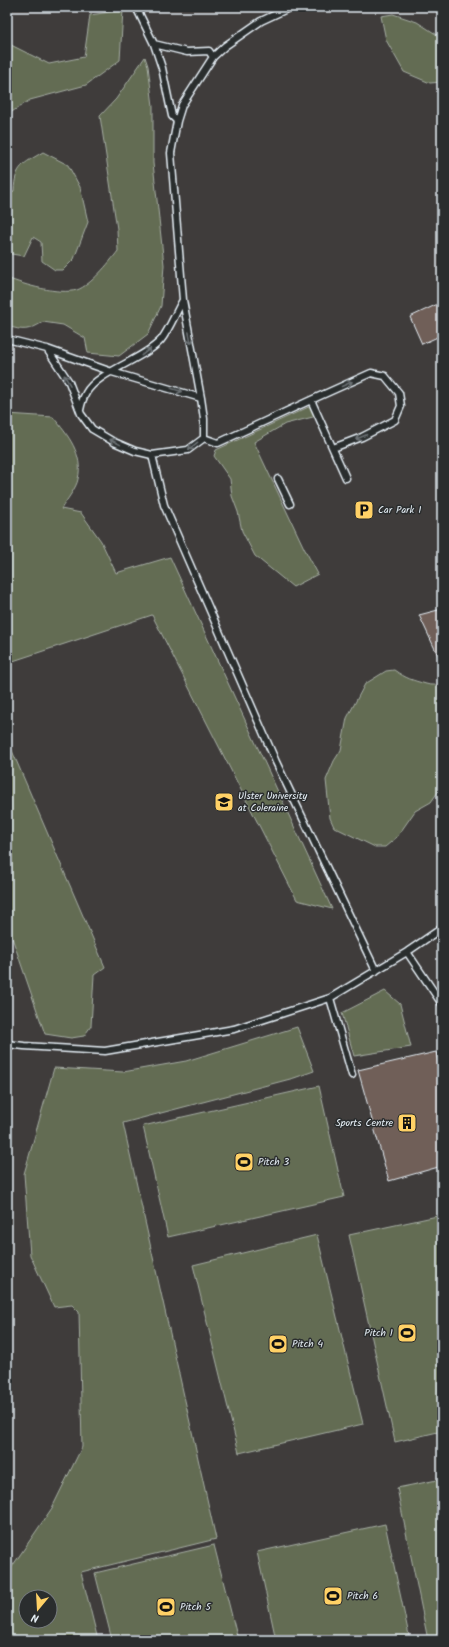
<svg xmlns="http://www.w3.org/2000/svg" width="449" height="1647" viewBox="0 0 449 1647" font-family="Kalam,sans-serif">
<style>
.green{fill:#646c52;stroke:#a6aea5;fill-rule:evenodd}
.building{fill:#705f58;stroke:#e8f1f8}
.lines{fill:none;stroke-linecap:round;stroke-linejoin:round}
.lane-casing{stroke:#e8f1f8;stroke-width:9}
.lane{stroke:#2a2d2e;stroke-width:6}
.oneway{stroke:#6c7275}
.labels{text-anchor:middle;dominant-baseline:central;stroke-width:3;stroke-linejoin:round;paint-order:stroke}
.poi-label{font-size:10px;fill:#e8f1f8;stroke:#2a2d2e;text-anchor:start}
</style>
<rect width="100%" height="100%" fill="#3f3c3b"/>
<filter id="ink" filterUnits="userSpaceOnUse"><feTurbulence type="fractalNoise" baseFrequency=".025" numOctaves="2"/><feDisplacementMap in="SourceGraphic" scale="8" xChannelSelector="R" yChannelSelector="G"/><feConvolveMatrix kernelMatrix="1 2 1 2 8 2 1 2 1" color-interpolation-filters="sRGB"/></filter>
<g filter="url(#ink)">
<path class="green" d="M 123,10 L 120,60 L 86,85 L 30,100 L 7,115 L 7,43 L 49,64 L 84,57 L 90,15 Z
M 393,14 L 417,22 L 442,38 L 442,82 L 430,83 L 404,72 L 386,40 L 381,16 Z
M 145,57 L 148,66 L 153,106 L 153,163 L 164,265 L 161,306 L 148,334 L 119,356 L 88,353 L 85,338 L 63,325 L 43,322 C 28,331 24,331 7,326 L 7,278 C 24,285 59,295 77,290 C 91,285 109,263 118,251 L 117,229 L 100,116 L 116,99 Z
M 43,152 L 68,165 L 80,187 L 88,222 L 74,259 L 63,270 L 55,270 L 42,261 L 41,242 L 33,237 L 24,256 L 11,254 L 7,251 L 7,195 L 14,191 C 15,166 23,164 43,152 Z
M 315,404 L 321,415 L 285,424 L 254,442 L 304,548 L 318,574 L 293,587 L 255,556 L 242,531 L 238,512 L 232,496 L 230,479 L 214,456 L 216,450 Z
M 7,414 L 53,417 C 68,435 84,455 78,479 C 77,487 66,501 61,509 L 81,513 L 101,541 L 116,573 L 170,557 L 332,909 L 297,900 L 152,615 L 7,663 Z
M 394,670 C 407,679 412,680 426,684 C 431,686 436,684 442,686 L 442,786 L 431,802 L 415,811 L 397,837 L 385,847 L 375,847 L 334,827 L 330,818 L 326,780 L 334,761 L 341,750 L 347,718 L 365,684 L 386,671 Z
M 7,739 L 105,967 L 94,975 L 91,1026 L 84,1036 L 71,1038 L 45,1034 L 7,923 Z
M 385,991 L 400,1004 L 411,1047 L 354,1056 L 342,1013 Z
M 297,1027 L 314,1071 L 294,1078 L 123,1123 L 216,1539 L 81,1572 L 98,1640 L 7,1640 L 7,1574 L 52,1508 L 82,1447 L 79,1312 L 72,1305 L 54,1307 L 30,1255 L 24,1174 L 54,1068 L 123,1072 L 186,1061 ZM 26,1597 L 50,1597 L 50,1621 L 26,1621 Z
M 319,1086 L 344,1197 L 168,1237 L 143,1126 Z
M 442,1215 L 442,1431 L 395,1442 L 349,1235 Z
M 317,1235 L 363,1424 L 239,1453 L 193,1265 Z
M 442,1479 L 442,1640 L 428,1640 L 397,1488 Z
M 385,1524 L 410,1640 L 276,1640 L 257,1552 Z
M 214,1545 L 238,1640 L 112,1640 L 95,1573 Z"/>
<path class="building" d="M 442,302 L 442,335 L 422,344 L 410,317 Z
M 442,609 L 442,664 L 419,615 Z
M 436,1052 L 442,1079 L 442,1166 L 389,1181 L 358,1070 Z"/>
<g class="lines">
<g class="lane-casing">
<path id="lane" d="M 136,7 L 154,44 L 162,68 L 172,116 L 177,121
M 154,44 L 187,52 L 209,51 L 213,57
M 7,339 L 47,349 L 112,372 L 201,398
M 47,349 L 69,382 L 81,414 L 92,429 L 114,442 L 135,451 L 152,455 L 188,450 L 204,438 L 204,419 L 201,398 L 183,300 L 171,153 L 177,121 L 182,105 L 213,57 L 225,46 L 261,21 L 291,7
M 311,400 L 371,373 L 385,376 L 399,393 L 401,406 L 395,420 L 362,437 L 333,448
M 80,410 C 81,405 83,398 86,393 C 97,372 143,360 161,340 C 169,330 176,312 183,300
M 204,438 L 218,443 L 311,400 L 346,478
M 152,455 L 164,505 L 276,762 L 376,971
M 278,479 L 290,504
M 407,952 L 442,1004
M 330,998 L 352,1075
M 7,1044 L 24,1046 L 105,1051 L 234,1029 L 330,998 L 407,952 L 442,928"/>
</g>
<use href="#lane" class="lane"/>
</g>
<defs><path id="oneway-shaft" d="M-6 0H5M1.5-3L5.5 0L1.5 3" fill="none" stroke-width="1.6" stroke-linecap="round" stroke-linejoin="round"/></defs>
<g class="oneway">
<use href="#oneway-shaft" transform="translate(190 338) rotate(79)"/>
<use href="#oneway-shaft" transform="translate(146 352) rotate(-38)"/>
<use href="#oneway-shaft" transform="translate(67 380) rotate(-120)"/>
<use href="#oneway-shaft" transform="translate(347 384) rotate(-24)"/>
<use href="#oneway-shaft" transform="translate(177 390) rotate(17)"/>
<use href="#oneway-shaft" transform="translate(361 437) rotate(157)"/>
<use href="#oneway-shaft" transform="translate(115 442) rotate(-154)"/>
<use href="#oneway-shaft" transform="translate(193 446) rotate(141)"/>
</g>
</g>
<defs>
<g id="parking-square" transform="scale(1)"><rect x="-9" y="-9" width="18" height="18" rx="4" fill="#ffd166" stroke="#2a2d2e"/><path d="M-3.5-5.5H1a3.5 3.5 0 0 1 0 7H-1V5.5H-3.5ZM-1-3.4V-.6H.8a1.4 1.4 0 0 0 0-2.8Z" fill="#111"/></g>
<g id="university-square" transform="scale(1)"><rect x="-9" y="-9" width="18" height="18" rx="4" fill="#ffd166" stroke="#2a2d2e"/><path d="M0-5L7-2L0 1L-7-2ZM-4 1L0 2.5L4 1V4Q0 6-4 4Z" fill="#111"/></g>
<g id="building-square" transform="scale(1)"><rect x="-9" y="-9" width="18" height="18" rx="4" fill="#ffd166" stroke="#2a2d2e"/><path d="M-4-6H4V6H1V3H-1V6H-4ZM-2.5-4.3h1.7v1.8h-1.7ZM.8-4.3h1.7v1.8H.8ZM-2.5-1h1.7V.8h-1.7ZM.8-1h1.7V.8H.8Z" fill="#111"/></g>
<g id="stadium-square" transform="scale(1)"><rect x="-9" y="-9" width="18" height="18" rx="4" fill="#ffd166" stroke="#2a2d2e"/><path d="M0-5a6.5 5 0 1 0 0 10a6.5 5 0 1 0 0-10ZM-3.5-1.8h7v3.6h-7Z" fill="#111"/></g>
</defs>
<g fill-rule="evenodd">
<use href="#parking-square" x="364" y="510"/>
<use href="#university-square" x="224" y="802"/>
<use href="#building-square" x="407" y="1123"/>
<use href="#stadium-square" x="244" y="1162"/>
<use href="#stadium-square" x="407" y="1333"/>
<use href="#stadium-square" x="278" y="1344"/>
<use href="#stadium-square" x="333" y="1596"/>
<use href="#stadium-square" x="166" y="1607"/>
</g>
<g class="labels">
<g class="poi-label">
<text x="378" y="510">Car Park 1</text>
<text x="238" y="796">Ulster University<tspan x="238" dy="12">at Coleraine</tspan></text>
<text x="393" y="1123" text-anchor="end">Sports Centre</text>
<text x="258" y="1162">Pitch 3</text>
<text x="393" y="1333" text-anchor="end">Pitch 1</text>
<text x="292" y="1344">Pitch 4</text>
<text x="347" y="1596">Pitch 6</text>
<text x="180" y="1607">Pitch 5</text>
</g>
</g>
<rect width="449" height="1647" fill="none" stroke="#2a2d2e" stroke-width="24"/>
<rect x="12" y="12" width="425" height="1623" fill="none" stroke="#e8f1f8" stroke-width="1.5" filter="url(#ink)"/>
<g transform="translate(38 1609) rotate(198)"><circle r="19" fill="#2a2d2e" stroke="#767b7f"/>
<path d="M0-3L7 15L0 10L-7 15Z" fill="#ffd166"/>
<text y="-6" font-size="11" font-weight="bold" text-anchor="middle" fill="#e8f1f8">N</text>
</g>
</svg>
